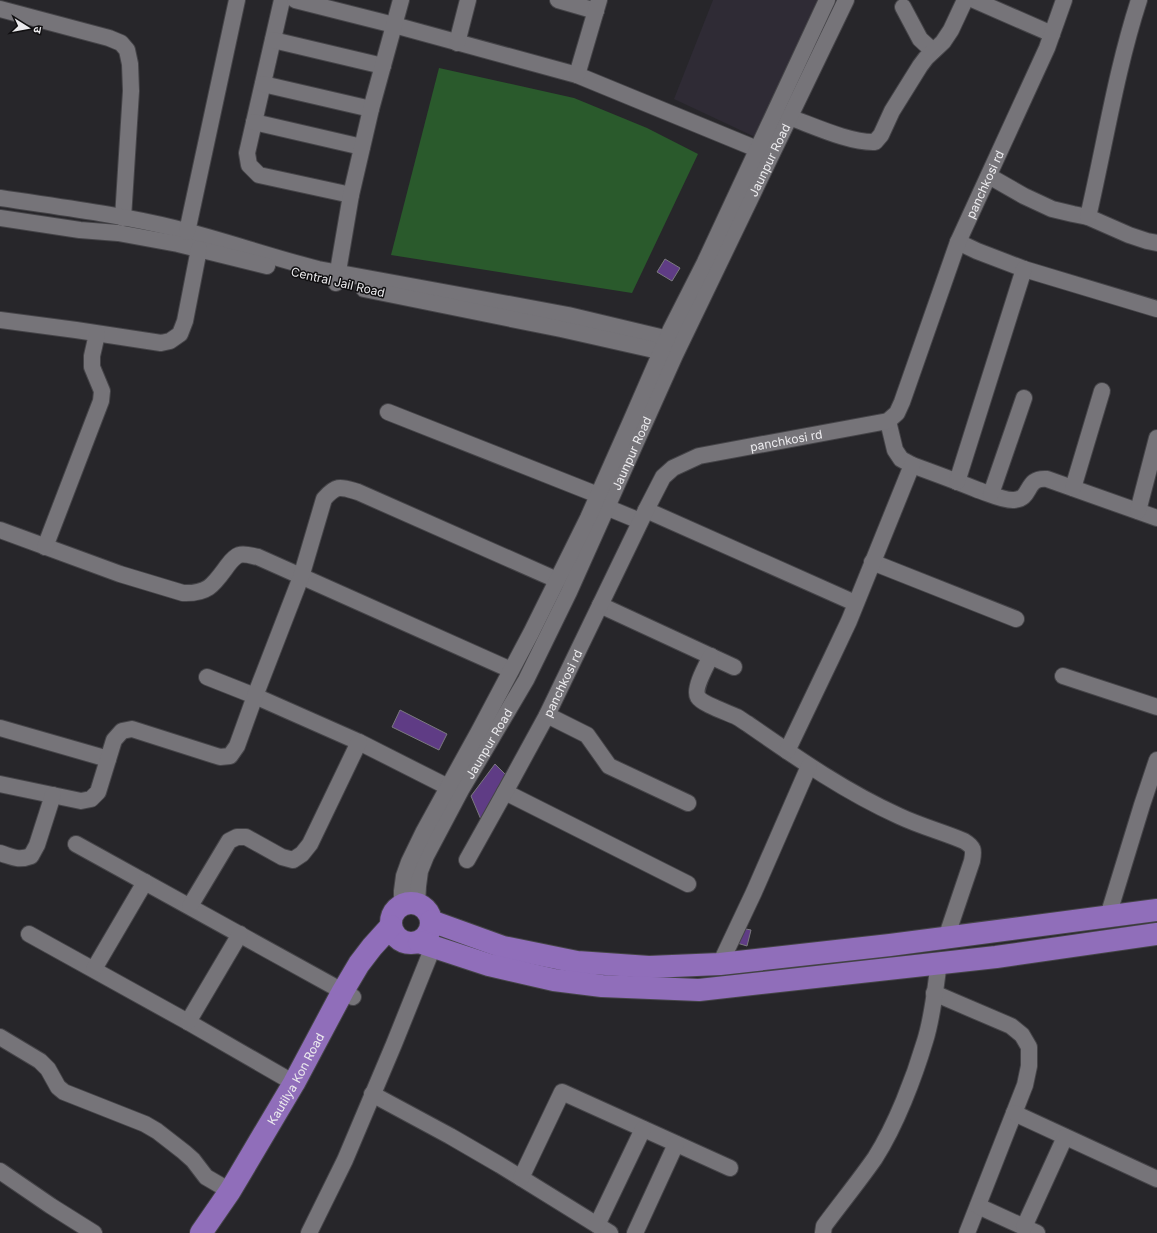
<svg xmlns="http://www.w3.org/2000/svg" width="1157" height="1233" viewBox="0 0 1157 1233" font-family="Inter,'Noto Sans Devanagari',sans-serif">
<style>
.built{fill:#2f2b35}
.green{fill:#2a5a2c}
.building{fill:#5f3c85;stroke:#7b797f}
.lines{fill:none;stroke-linecap:round;stroke-linejoin:round}
.minor-casing{stroke:#454448;stroke-width:18}
.highway-casing{stroke:#454448;stroke-width:24}
.minor{stroke:#767479;stroke-width:16}
.highway{stroke:#906eba;stroke-width:22}
.labels{text-anchor:middle;dominant-baseline:central;stroke-width:3;stroke-linejoin:round;paint-order:stroke}
.street-label{font-size:12px;fill:#ecebee;stroke:#100f11}
</style>
<rect width="100%" height="100%" fill="#27262a"/>
<path class="built" d="M 713,0 L 823,0 L 755,137 L 674,99 Z"/>
<path class="green" d="M 439,68 L 574,98 L 647,128 L 698,154 L 632,293 L 391,255 Z"/>
<path class="building" d="M 665,259 L 680,268 L 672,281 L 657,272 Z
M 400,710 L 447,734 L 439,750 L 392,727 Z
M 495,764 L 507,776 L 482,822 L 471,796 Z
M 741,928 L 751,930 L 747,946 L 737,943 Z"/>
<g class="lines">
<g class="minor-casing">
<g id="minor">
<path d="M 282,0 L 247,153 L 249,165 L 259,175 L 351,195"/>
<path d="M 295,0 L 394,25 L 577,75 L 757,149 L 766,154"/>
<path d="M 558,0 L 596,11"/>
<path d="M 974,0 L 1052,34"/>
<path d="M 903,7 L 920,39 L 933,51"/>
<path d="M 0,9 L 109,38 L 121,43 L 127,50 L 130,64 L 131,91 L 123,218"/>
<path d="M 273,40 L 383,66"/>
<path d="M 457,43 L 468,0"/>
<path d="M 577,75 L 599,0"/>
<path d="M 263,84 L 371,109"/>
<path d="M 789,117 C 814,126 850,143 875,142 L 881,135 L 892,111 L 920,66 L 926,58 L 943,42 L 951,30 L 965,0"/>
<path d="M 254,122 L 362,147"/>
<path d="M 989,176 L 1024,196 L 1052,209 L 1073,214 L 1088,217 L 1129,235 L 1147,241 L 1157,243"/>
<path d="M 0,198 C 58,207 117,214 174,228 C 223,240 270,257 318,269 L 568,315 L 677,341"/>
<path d="M 1088,217 C 1105,144 1116,71 1139,0"/>
<path d="M 0,218 L 80,230 L 118,233 L 178,244 L 267,266"/>
<path d="M 187,232 L 237,0"/>
<path d="M 958,242 L 977,251 L 1024,269 L 1157,309"/>
<path d="M 336,283 L 351,195 L 371,109 L 401,0"/>
<path d="M 364,289 L 561,329 L 672,354"/>
<path d="M 0,320 L 76,330 L 161,343 L 170,341 L 180,334 L 185,321 L 199,249"/>
<path d="M 388,412 L 598,495"/>
<path d="M 888,421 L 895,450 L 901,459 L 912,465 C 934,473 956,481 978,490 C 988,493 1004,501 1014,500 C 1033,499 1024,477 1047,479 L 1157,518"/>
<path d="M 957,482 L 1024,269"/>
<path d="M 1073,488 L 1102,391"/>
<path d="M 991,494 L 1024,398"/>
<path d="M 606,507 L 640,521"/>
<path d="M 646,510 L 855,603"/>
<path d="M 1138,511 L 1157,438"/>
<path d="M 0,530 L 120,574 L 183,593 C 209,594 214,584 228,565 C 231,561 234,557 239,555 C 245,553 252,556 258,557 L 511,670"/>
<path d="M 45,547 L 101,401 L 102,391 L 92,367 L 92,356 L 97,334"/>
<path d="M 872,562 L 1016,619"/>
<path d="M 600,605 L 734,667"/>
<path d="M 711,656 C 707,664 693,689 698,697 C 702,704 729,713 737,717 C 741,719 744,722 748,724 C 797,758 844,791 899,816 C 920,826 943,832 964,841 C 974,847 974,850 972,861 L 946,938"/>
<path d="M 1063,676 L 1157,707"/>
<path d="M 207,677 L 255,696 L 359,742 L 448,787 L 456,792"/>
<path d="M 547,715 L 587,735 L 609,766 L 688,803"/>
<path d="M 0,728 L 108,759"/>
<path d="M 787,751 L 832,657 L 849,621 L 912,465"/>
<path d="M 0,784 L 81,801 L 91,799 L 98,792 L 114,740 L 122,731 L 132,729 L 220,757 L 230,756 L 237,746 L 255,696 L 301,577 L 324,499 C 337,484 341,487 358,492 L 557,580"/>
<path d="M 505,792 L 688,884"/>
<path d="M 76,844 L 353,997"/>
<path d="M 0,853 C 13,857 18,861 31,856 L 37,845 L 53,795"/>
<path id="s1" d="M 467,860 L 505,792 L 547,715 L 646,510 L 663,477 L 673,468 L 699,456 L 888,421 L 897,413 L 902,402 L 958,242 L 1047,48 L 1064,0"/>
<path id="s2" d="M 417,904 L 418,886 L 420,871 L 426,856 L 461,790 L 526,680 L 569,592 L 675,355 L 846,0"/>
<path d="M 402,905 L 402,891 L 404,876 L 409,862 L 424,831 L 479,731 L 531,633 L 588,518 L 631,421 L 671,329 L 705,262 L 827,0"/>
<path d="M 190,906 L 229,841 L 237,837 L 246,837 L 282,857 L 293,860 L 302,854 L 310,844 L 359,742"/>
<path d="M 1108,916 L 1142,805 L 1157,760"/>
<path d="M 29,934 L 188,1022 L 294,1083"/>
<path d="M 720,964 L 754,892 L 809,766"/>
<path d="M 94,969 L 145,882"/>
<path d="M 934,993 L 1011,1026 L 1022,1035 L 1029,1047 L 1029,1066 L 1025,1085 L 967,1233"/>
<path d="M 188,1022 L 240,934"/>
<path d="M 0,1037 L 40,1061 L 48,1069 L 58,1087 L 64,1092 L 145,1124 L 157,1131 L 184,1152 L 193,1160 L 206,1177 L 230,1191"/>
<path d="M 372,1094 L 450,1136 L 500,1165 L 610,1233"/>
<path d="M 1014,1113 L 1157,1179"/>
<path d="M 0,1171 L 51,1206 L 94,1233"/>
<path d="M 521,1178 L 562,1092 L 730,1168"/>
<path d="M 978,1206 L 1037,1233"/>
<path d="M 597,1225 L 643,1129"/>
<path d="M 1024,1227 L 1065,1137"/>
<path d="M 309,1233 L 345,1160 L 394,1044 L 433,947"/>
<path d="M 635,1233 L 676,1144"/>
<path d="M 823,1233 L 824,1226 C 841,1203 859,1181 875,1158 C 896,1125 914,1078 925,1041 C 933,1016 935,989 939,963"/>
</g>
</g>
<g class="highway-casing">
<g id="highway">
<circle cx="411" cy="923" r="20"/>
<path d="M 431,921 L 503,947 L 577,962 L 649,967 L 720,964 L 890,945 L 1157,910"/>
<path d="M 419,942 L 489,965 L 554,980 L 602,986 L 699,990 L 996,957 L 1157,934"/>
<path id="s3" d="M 201,1233 L 230,1191 L 294,1083 L 343,991 L 359,964 L 372,947 L 391,926"/>
</g>
</g>
<use href="#minor" class="minor"/>
<use href="#highway" class="highway"/>
</g>
<g class="labels">
<g class="street-label">
<text stroke="none"><textPath href="#s2" startOffset="826">Jaunpur Road</textPath></text>
<text stroke="none"><textPath href="#s1" startOffset="922">panchkosi rd</textPath></text>
<text transform="translate(338 282) rotate(13)">Central Jail Road</text>
<text stroke="none"><textPath href="#s1" startOffset="561">panchkosi rd</textPath></text>
<text stroke="none"><textPath href="#s2" startOffset="502">Jaunpur Road</textPath></text>
<text stroke="none"><textPath href="#s1" startOffset="201">panchkosi rd</textPath></text>
<text stroke="none"><textPath href="#s2" startOffset="178">Jaunpur Road</textPath></text>
<text stroke="none"><textPath href="#s3" startOffset="181">Kautilya Kon Road</textPath></text>
</g>
</g>
<g transform="translate(28 28) rotate(101)" stroke="#100f11" stroke-width="3" paint-order="stroke">
<path d="M0-3L7 15L0 10L-7 15Z" fill="#ecebee"/>
<text y="-6" font-size="11" font-weight="bold" text-anchor="middle" fill="#ecebee">उ</text>
</g>
</svg>
